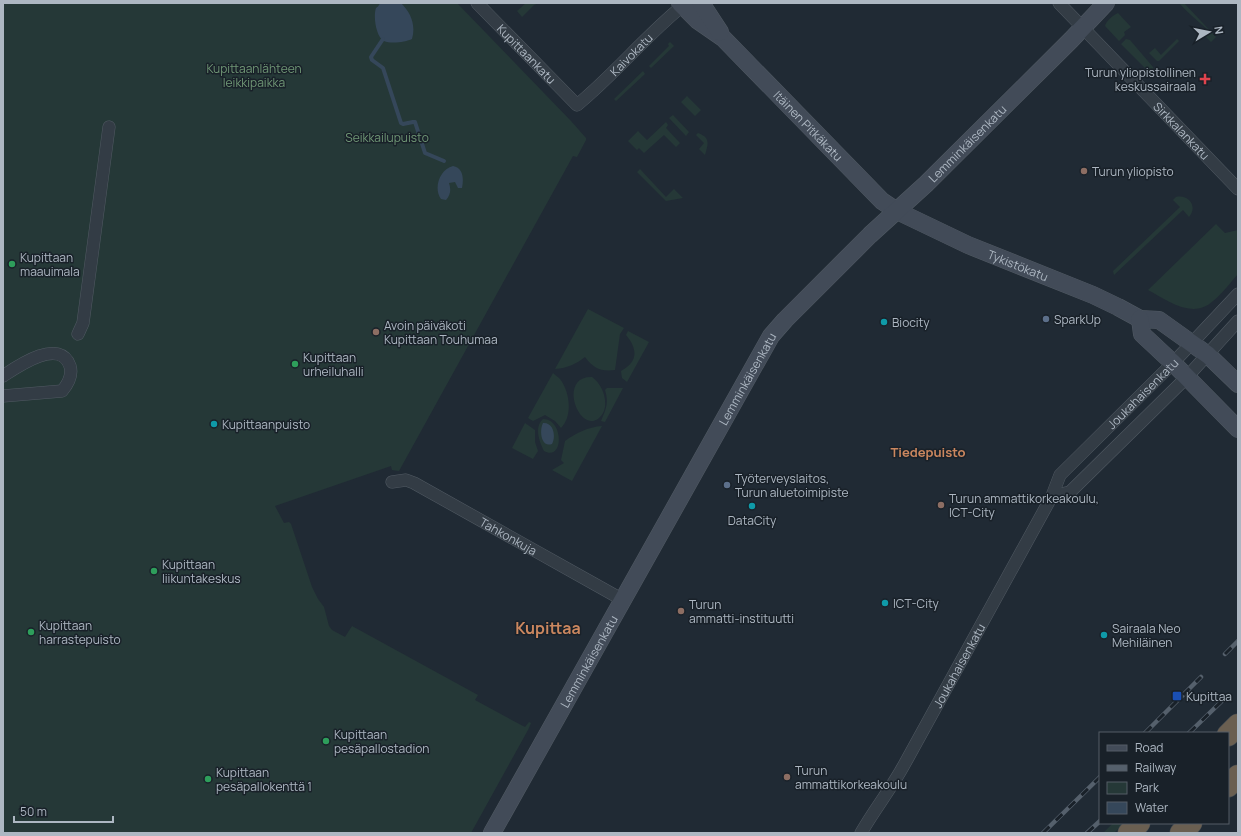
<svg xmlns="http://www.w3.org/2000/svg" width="1241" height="836" viewBox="0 0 1241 836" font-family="Manrope,sans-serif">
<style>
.green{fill:#253837}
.water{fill:#35475a}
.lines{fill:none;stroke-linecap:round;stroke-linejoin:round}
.stream{stroke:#35475a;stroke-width:4}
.street-casing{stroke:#515a63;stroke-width:13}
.secondary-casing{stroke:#515a63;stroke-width:18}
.highway-casing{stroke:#3e474f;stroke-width:23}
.street{stroke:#333c45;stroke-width:12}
.secondary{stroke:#424b58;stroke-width:17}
.highway{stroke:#6a5f51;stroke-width:22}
.rail-casing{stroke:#55606c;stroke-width:4.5}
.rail{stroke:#192129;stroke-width:3;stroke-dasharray:9;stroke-linecap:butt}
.health-dot{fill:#e0444e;stroke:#192129;stroke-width:1.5}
.education-dot{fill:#8d6e63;stroke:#192129;stroke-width:1.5}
.leisure-dot{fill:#2e9e5b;stroke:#192129;stroke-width:1.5}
.service-dot{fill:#5c6f8a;stroke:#192129;stroke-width:1.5}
.culture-dot{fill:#0f9aa8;stroke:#192129;stroke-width:1.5}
.transit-dot{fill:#1a4fb4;stroke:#192129;stroke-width:1.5}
.labels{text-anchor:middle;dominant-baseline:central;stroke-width:3;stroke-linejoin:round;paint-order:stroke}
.street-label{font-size:12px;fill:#adb7c2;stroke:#192129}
.park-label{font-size:12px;fill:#6f9675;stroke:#192129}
.poi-label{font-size:12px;fill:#adb7c2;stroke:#192129;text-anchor:start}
.neighbourhood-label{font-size:13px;font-weight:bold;fill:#cb875f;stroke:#192129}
.district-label{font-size:16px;font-weight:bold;fill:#cb875f;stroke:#192129}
</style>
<rect width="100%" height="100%" fill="#202a34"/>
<path class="green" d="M 3,3 L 457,3 L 571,121 L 586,138 L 586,140 L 577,157 L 573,156 L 399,471 L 392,470 L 391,466 L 275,506 L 284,523 L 289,522 L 291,524 L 312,587 L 318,599 L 324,607 L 329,626 L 332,630 L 345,637 L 352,626 L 478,695 L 475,700 L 523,726 L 525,727 L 529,722 L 531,723 L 528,730 L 471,833 L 3,833 Z
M 526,3 L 539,3 L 534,5 L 522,17 L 517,11 Z
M 1179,3 L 1184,3 L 1216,37 L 1211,42 L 1204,35 L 1208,30 C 1198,21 1188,13 1179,3 Z
M 1118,13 L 1131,27 L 1124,32 L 1125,35 L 1119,41 L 1105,26 C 1106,21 1113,15 1118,13 Z
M 1126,39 L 1130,40 L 1153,67 L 1154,71 L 1151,74 L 1121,44 Z
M 1177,39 L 1179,41 L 1159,61 L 1157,61 L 1149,53 L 1155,48 L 1161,55 Z
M 670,42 L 674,46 L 651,68 L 649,66 L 669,46 L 668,44 Z
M 643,71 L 645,74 L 616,101 L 614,99 Z
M 687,96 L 701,110 L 695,116 L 681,102 Z
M 673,115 L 689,132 L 686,136 L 669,118 Z
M 666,122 L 668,125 L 666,128 L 680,143 L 676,147 L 664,135 L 644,153 L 639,148 L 637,150 L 628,141 L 638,131 L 647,140 Z
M 698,133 C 711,138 708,144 705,155 L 699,149 L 704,143 L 696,135 Z
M 640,169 L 666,197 L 674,189 L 683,198 L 666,201 L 637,172 Z
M 1176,197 C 1189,194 1198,207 1189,217 L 1183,210 L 1114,275 L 1113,271 L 1180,207 L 1173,200 Z
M 1216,224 L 1225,233 L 1238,230 L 1238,274 C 1230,283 1222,294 1213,301 C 1192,320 1167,300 1148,290 Z
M 588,309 L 624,328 L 620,334 L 615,370 C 601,372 593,368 585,357 C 576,364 568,368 555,369 Z
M 628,331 L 649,342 L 627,382 L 622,378 L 621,371 C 638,362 638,349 626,335 Z
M 553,373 C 555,375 558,377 560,379 C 570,392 573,416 561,428 L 555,421 L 545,415 L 533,421 L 528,418 Z
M 592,377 C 604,385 611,408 599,418 C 579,435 557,376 592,377 Z
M 607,388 L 623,388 L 605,422 L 601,421 C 606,409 609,403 605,390 Z
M 543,419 C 564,419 564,462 544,451 C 539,441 534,427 543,419 Z
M 525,423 L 535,430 L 535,442 L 538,451 L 533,459 L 512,448 Z
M 602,426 L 572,481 L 552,470 L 564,463 L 561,460 L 565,441 C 576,433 588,427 602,426 Z
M 1113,823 L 1124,823 L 1114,833 L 1103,833 Z"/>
<path class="water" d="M 380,3 L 401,3 C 411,13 416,25 412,39 C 406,42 391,44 384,41 C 376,37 373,16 376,8 C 377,8 380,4 380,3 Z
M 453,166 C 463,168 464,178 462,188 L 458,188 L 455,182 L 449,183 C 451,189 451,194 446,200 L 441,199 C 433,188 440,169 453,166 Z
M 543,423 C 554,422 556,437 552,444 C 541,448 539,431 543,423 Z"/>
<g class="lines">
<path class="stream" d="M 383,39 L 371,57 L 372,60 L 383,68 L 401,123 L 403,124 L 413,122 L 415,122 L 425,153 L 444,161"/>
<g class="street-casing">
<g id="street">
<path id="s1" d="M 477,3 L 577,105 C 615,74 647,34 686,3"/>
<path id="s2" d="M 1059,3 L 1238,189"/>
<path d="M 78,334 L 83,323 L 109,127"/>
<path d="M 3,376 C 18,366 60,337 70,366 C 73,376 68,384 62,391 L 3,396"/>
<path id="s3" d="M 392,482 L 406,480 L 414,483 L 623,600"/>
<path d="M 1052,496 L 1070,492 L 1187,377 L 1238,321"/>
<path id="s4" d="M 861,833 C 874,810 891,789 904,765 L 1052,496 L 1060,475 L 1173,363 L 1238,294"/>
</g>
</g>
<g class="secondary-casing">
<g id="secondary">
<path id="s5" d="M 680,3 L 697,20 L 723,38 L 882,201 L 897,211 L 968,245 L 1093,295 L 1118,307 L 1140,319 L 1159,320 L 1208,355 L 1238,384"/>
<path d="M 701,3 L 720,32"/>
<path d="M 1140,319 L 1142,334 L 1173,363 L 1238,429"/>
<path id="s6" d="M 492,833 L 771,336 L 785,320 L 870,235 L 926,184 L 1071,40 L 1106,3"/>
</g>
</g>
<g class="highway-casing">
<path id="highway" d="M 1228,735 L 1238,725
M 1228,786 L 1238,776
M 1129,833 L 1139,823
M 1181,833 L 1191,823"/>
</g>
<use href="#street" class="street"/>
<use href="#secondary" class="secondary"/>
<use href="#highway" class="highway"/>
<g class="rail-casing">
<path id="rail" d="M 1225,654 L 1238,641
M 1145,733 L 1201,677
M 1189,733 L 1224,699
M 1043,833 L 1100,777
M 1087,833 L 1100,821"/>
</g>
<use href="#rail" class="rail"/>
</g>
<path class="health-dot" d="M1203 73h4v4h4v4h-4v4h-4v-4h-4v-4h4z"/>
<g class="education-dot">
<circle cx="1084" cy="171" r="4"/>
<circle cx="376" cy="332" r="4"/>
<circle cx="941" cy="505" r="4"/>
<circle cx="681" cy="611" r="4"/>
<circle cx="787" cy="777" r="4"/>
</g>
<g class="leisure-dot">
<circle cx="12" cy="264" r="4"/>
<circle cx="295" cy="364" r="4"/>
<circle cx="154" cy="571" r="4"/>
<circle cx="31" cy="632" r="4"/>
<circle cx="326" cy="741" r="4"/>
<circle cx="208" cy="779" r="4"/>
</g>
<g class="service-dot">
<circle cx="1046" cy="319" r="4"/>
<circle cx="727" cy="485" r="4"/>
</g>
<g class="culture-dot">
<circle cx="884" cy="322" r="4"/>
<circle cx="214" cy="424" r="4"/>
<circle cx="752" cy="506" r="4"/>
<circle cx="885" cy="603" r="4"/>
<circle cx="1104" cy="635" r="4"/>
</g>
<rect class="transit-dot" x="1172" y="691" width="10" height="10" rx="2"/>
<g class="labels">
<g class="street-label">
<text stroke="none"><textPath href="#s1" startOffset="71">Kupittaankatu</textPath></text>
<text stroke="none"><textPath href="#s1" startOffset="217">Kaivokatu</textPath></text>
<text stroke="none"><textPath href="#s5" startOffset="178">Itäinen Pitkäkatu</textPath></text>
<text stroke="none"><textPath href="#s2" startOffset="177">Sirkkalankatu</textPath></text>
<text stroke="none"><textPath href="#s6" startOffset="845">Lemminkäisenkatu</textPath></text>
<text stroke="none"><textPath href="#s5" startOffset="434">Tykistökatu</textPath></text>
<text stroke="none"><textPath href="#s6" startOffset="521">Lemminkäisenkatu</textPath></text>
<text stroke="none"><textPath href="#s4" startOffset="526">Joukahaisenkatu</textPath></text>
<text stroke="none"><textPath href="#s3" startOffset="131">Tahkonkuja</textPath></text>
<text stroke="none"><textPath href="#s6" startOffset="197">Lemminkäisenkatu</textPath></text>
<text stroke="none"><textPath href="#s4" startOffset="194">Joukahaisenkatu</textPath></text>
</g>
<g class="park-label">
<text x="254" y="68">Kupittaanlähteen<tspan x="254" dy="14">leikkipaikka</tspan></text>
<text x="387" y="137">Seikkailupuisto</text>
</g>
<g class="poi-label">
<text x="1196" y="72" text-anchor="end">Turun yliopistollinen<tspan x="1196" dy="14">keskussairaala</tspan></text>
<text x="1092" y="171">Turun yliopisto</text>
<text x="20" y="257">Kupittaan<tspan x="20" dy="14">maauimala</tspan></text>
<text x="1054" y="319">SparkUp</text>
<text x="892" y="322">Biocity</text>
<text x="384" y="325">Avoin päiväkoti<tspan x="384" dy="14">Kupittaan Touhumaa</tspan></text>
<text x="303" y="357">Kupittaan<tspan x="303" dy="14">urheiluhalli</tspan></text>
<text x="222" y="424">Kupittaanpuisto</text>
<text x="735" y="478">Työterveyslaitos,<tspan x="735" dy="14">Turun aluetoimipiste</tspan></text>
<text x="949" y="498">Turun ammattikorkeakoulu,<tspan x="949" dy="14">ICT-City</tspan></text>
<text x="752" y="520" text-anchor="middle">DataCity</text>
<text x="162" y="564">Kupittaan<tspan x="162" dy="14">liikuntakeskus</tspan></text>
<text x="893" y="603">ICT-City</text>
<text x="689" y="604">Turun<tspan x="689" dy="14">ammatti-instituutti</tspan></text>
<text x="39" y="625">Kupittaan<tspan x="39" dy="14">harrastepuisto</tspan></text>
<text x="1112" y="628">Sairaala Neo<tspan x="1112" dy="14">Mehiläinen</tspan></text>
<text x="1186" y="696">Kupittaa</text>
<text x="334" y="734">Kupittaan<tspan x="334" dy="14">pesäpallostadion</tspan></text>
<text x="795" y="770">Turun<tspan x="795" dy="14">ammattikorkeakoulu</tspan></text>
<text x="216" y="772">Kupittaan<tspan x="216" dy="14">pesäpallokenttä 1</tspan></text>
</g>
<g class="neighbourhood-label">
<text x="928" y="452">Tiedepuisto</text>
</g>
<g class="district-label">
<text x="548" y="628">Kupittaa</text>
</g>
</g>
<rect width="1241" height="836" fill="none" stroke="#adb7c2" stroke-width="8"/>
<rect x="1099" y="732" width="130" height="92" fill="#192129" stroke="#545d66"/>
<rect x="1107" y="745" width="20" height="6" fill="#424b58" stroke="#545d66"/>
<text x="1135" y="752" font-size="12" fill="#adb7c2">Road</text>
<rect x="1107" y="765" width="20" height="6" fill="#55606c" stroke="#545d66"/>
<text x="1135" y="772" font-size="12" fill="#adb7c2">Railway</text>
<rect x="1107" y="782" width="20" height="12" fill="#253837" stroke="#545d66"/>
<text x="1135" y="792" font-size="12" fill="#adb7c2">Park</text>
<rect x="1107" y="802" width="20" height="12" fill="#35475a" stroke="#545d66"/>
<text x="1135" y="812" font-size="12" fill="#adb7c2">Water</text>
<g transform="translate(1209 32) rotate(80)" stroke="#192129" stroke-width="3" paint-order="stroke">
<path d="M0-3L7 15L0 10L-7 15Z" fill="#adb7c2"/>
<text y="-6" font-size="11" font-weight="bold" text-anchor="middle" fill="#adb7c2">N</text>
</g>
<path d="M14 816v6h99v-6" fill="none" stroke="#adb7c2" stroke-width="2"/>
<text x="20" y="816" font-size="12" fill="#adb7c2" stroke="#192129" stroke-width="3" paint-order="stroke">50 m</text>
</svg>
